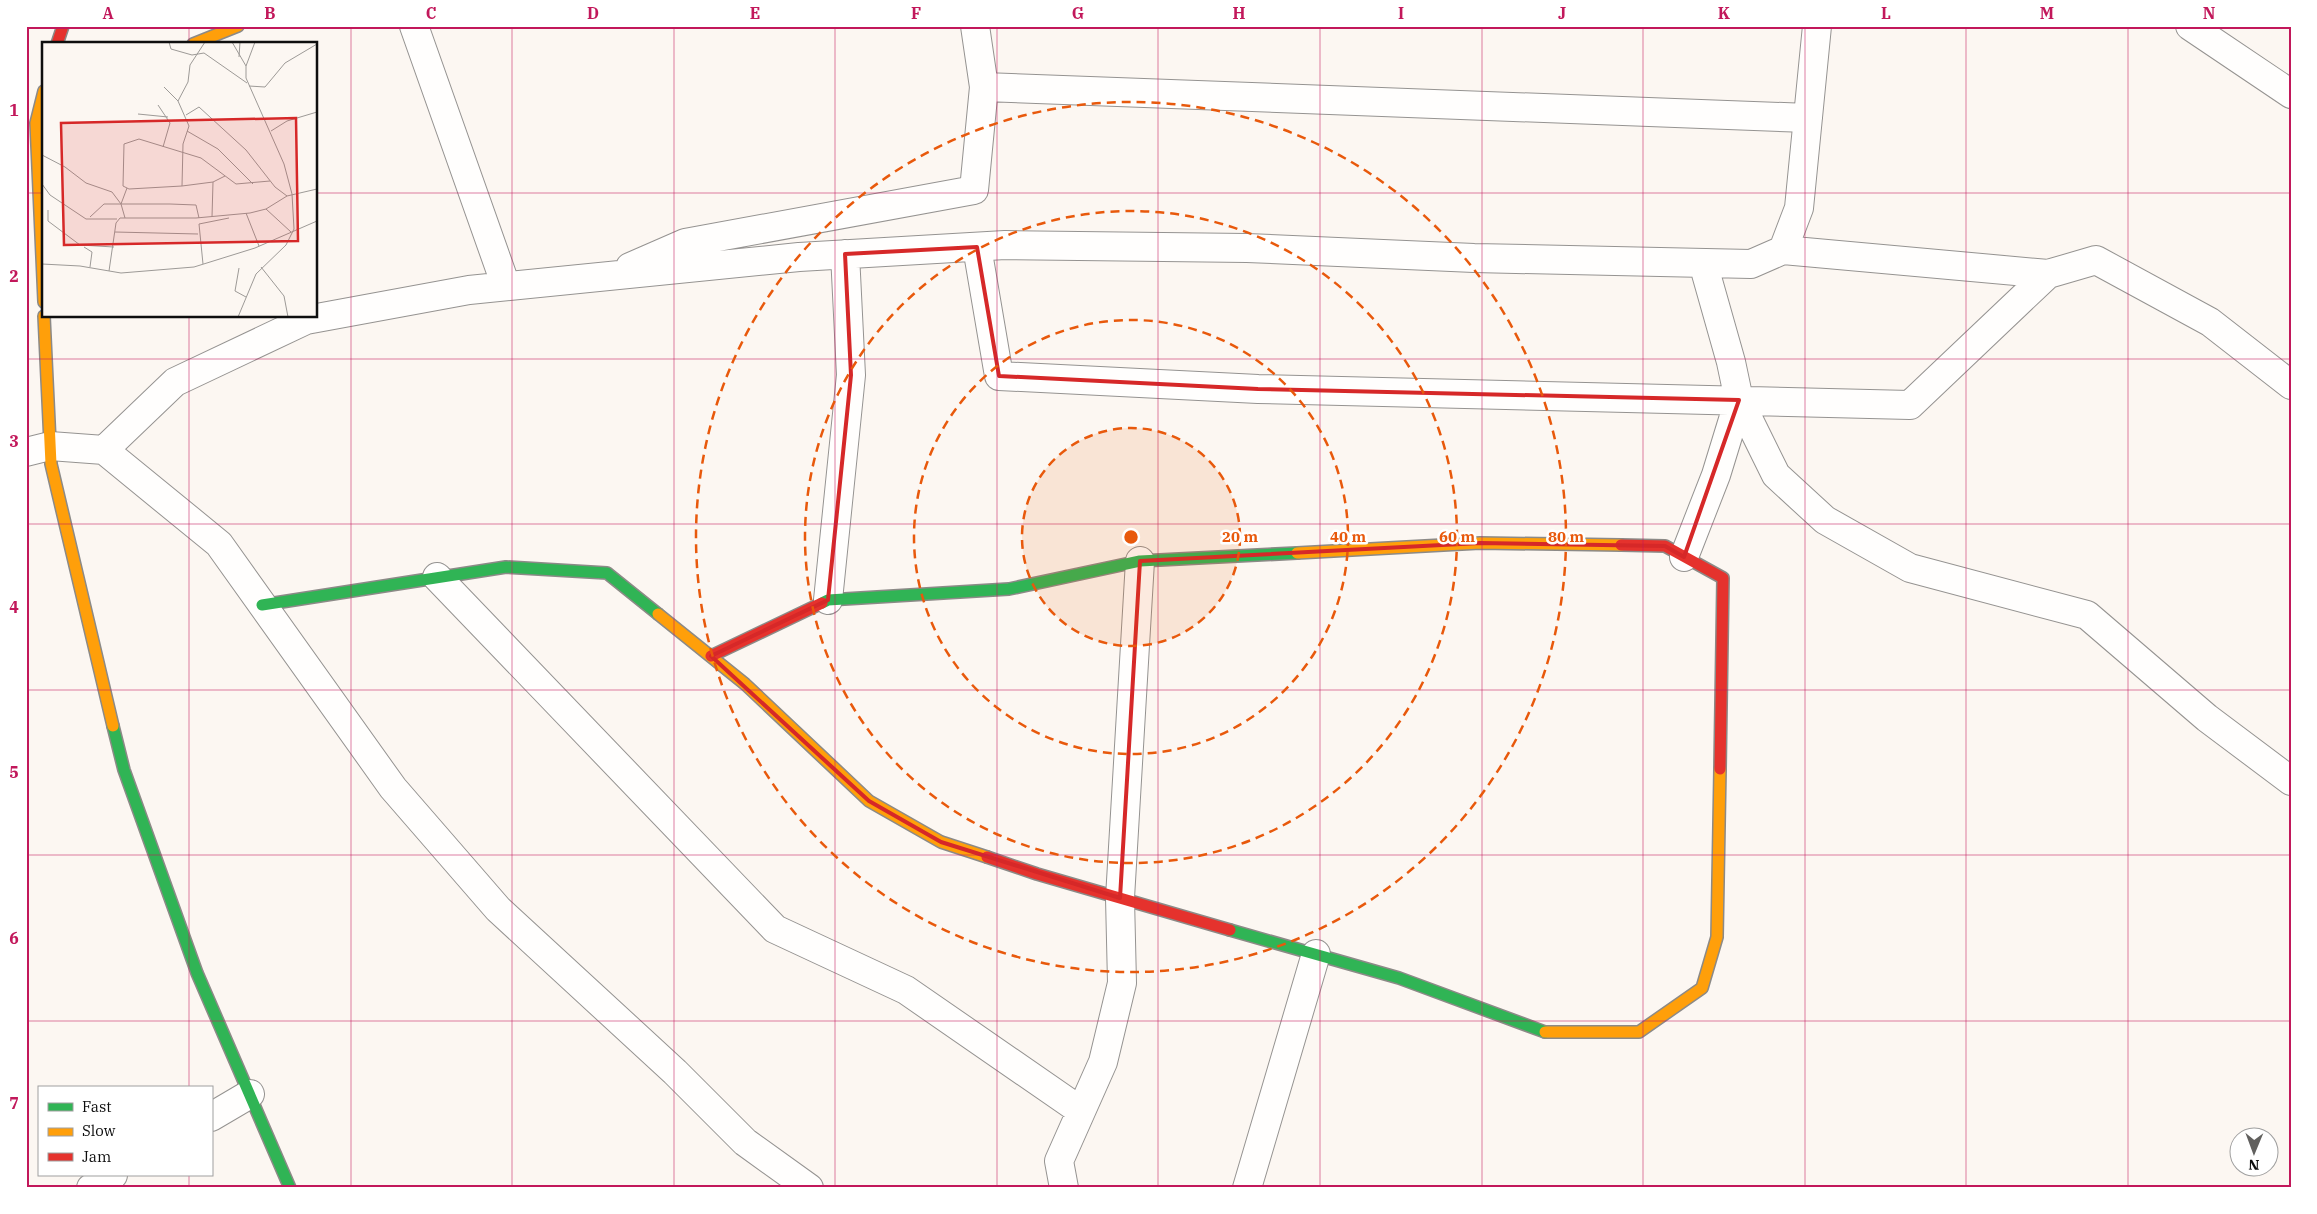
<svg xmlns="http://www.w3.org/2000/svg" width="2317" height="1214" viewBox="0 0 2317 1214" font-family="'IBM Plex Serif',serif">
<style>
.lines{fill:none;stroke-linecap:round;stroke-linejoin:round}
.street-casing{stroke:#959391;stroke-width:30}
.fast-casing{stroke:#8c8a87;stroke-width:14}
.slow-casing{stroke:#8c8a87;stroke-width:14}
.jam-casing{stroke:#8c8a87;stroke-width:14}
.street{stroke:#fffefd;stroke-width:28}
.fast{stroke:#30b455;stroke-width:11}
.slow{stroke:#ff9f0a;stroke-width:11}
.jam{stroke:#e5322d;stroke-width:11}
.marked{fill:none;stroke:#d62828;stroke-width:4;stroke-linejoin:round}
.grid{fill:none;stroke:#c2185b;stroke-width:1;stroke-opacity:0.55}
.ring{fill:none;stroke:#e8590c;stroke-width:2.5;stroke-dasharray:9 6}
.inset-road{fill:none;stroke:#9d9a97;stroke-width:1}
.view{fill:#d62828;fill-opacity:0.15;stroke:#d62828;stroke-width:2.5}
.inset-edge{fill:none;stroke:#0e0e0e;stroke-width:2.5}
.centre{fill:#e8590c;stroke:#fff;stroke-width:2.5}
.ring-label{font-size:15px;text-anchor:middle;font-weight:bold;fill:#e8590c;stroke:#fff;stroke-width:5;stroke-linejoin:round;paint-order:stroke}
.neatline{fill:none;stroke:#c2185b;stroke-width:2}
.grid-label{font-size:16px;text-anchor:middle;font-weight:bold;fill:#c2185b}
</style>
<rect width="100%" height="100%" fill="#fcf7f2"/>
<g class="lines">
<g class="street-casing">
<path id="street" d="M 414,26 L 506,286
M 2190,26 L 2291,94
M 984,87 L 1808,118
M 977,247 L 999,376 L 1258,389 L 1910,405 L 2048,274
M 1783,250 L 2048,274 L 2096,260 L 2210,322 L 2291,385
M 630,267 L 685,243 L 974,190 L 984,87 L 975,26
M 1739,400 L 1776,475 L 1825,520 L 1910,568 L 2087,615 L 2207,718 L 2291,781
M 104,450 L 175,382 L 306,320 L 469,290 L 799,257 L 1005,245 L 1247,248 L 1474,258 L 1751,264 L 1783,250 L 1799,208 L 1817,26
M 26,452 L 50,446 L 104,450 L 219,544 L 393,788 L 498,909 L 675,1072 L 745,1142 L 809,1188
M 1684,557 L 1716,475 L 1739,400 L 1731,362 L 1703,263
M 437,577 L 775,929 L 906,990 L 1081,1111
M 828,600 L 851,375 L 845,254
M 211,1117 L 250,1094
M 91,1188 L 113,1175
M 1064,1188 L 1059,1161 L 1103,1062 L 1122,983 L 1120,898 L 1140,561
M 1247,1188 L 1316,954"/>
</g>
<g class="fast-casing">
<path id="fast" d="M 822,603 L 828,600 L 1009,589 L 1140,561 L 1297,553
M 262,605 L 506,567 L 607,573 L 658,614
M 113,726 L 124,770 L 197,973 L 290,1188
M 1230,930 L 1399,978 L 1545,1032"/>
</g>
<g class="slow-casing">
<path id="slow" d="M 193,44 L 238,26
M 44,91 L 36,123 L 44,302
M 44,316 L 51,464 L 113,726
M 1297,553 L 1480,543 L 1621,545
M 658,614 L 745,684 L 869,801 L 941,842 L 987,857
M 1545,1032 L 1639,1032 L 1702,988 L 1717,937 L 1720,769"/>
</g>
<g class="jam-casing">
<path id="jam" d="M 57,44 L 63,26
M 1621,545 L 1665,546 L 1723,578 L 1720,769
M 711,656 L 822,603
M 987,857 L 1037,874 L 1230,930"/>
</g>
<use href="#street" class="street"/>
<use href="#fast" class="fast"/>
<use href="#slow" class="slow"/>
<use href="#jam" class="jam"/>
</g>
<path class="marked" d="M 977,247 L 999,376 L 1258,389 L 1739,400 L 1684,557 L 1665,546 L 1480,543 L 1140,561 L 1120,898 L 941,842 L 869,801 L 711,656 L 828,600 L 851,375 L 845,254 Z"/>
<path class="grid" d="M 189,26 L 189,44M 351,26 L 351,1188M 512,26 L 512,1188M 674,26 L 674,1188M 835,26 L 835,1188M 997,26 L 997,1188M 1158,26 L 1158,1188M 1320,26 L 1320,1188M 1482,26 L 1482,1188M 1643,26 L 1643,1188M 1805,26 L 1805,1188M 1966,26 L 1966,1188M 2128,26 L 2128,1188M 26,193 L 44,193M 316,193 L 2291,193M 189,316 L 189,1088M 26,359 L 2291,359M 26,524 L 2291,524M 26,690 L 2291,690M 26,855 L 2291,855M 26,1021 L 2291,1021M 189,1175 L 189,1188"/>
<circle cx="1131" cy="537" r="109" fill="#e8590c" fill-opacity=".12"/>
<g class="ring">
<circle cx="1131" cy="537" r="109"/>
<circle cx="1131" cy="537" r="217"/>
<circle cx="1131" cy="537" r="326"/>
<circle cx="1131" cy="537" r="435"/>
</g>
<g transform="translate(42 42)">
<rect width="275" height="275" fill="#fcf7f2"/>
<path class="inset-road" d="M 127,0 L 129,7 L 150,13 L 162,11 L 205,41M 190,0 L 204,24M 197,15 L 198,0M 207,44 L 223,45 L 243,21 L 275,2M 122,45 L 136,59 L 147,84 L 141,102 L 140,144M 136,59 L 146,40 L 148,23 L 163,0M 116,63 L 128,81 L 121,105M 96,72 L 126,75M 144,73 L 157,65 L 204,108 L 233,145 L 245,154 L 275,147M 145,89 L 176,107 L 211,142M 229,89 L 245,79 L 275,70M 0,113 L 23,125 L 44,141 L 70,150 L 79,162M 183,134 L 171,140 L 140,144 L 87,147 L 81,144 L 82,102 L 97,97 L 159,116 L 194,142 L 228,139M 0,142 L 8,153 L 44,177 L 75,177M 224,167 L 249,190M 6,168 L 6,179 L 38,203 L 72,205M 204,171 L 217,204M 48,175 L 62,162 L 128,162 L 154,163 L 157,176M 170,175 L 171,140M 83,176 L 79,162 L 85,146M 73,190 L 156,192M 42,205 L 50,210 L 48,225M 0,222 L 38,224 L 79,231 L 152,225 L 213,206 L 275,179M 161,222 L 157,182 L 187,176M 219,225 L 242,254 L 246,275M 197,226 L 193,249 L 204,255M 67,229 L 74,181 L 78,176 L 154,176 L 208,171 L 224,167 L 245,154M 196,275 L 214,232 L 244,203 L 252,187 L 250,152 L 242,122 L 204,36 L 204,24 L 213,0"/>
<path class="view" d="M 254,76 L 256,199 L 22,203 L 19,81 Z"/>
<rect width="275" height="275" class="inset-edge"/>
</g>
<circle cx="1131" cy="537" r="8" class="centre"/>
<g class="ring-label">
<text x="1240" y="542">20 m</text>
<text x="1348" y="542">40 m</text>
<text x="1457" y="542">60 m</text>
<text x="1566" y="542">80 m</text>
</g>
<rect width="2317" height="1214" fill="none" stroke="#ffffff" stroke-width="55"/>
<rect x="38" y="1086" width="175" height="90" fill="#ffffff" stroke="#9f9f9f"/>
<rect x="48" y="1103" width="25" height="8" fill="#30b455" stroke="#9f9f9f"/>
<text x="82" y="1112" font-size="15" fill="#0e0e0e">Fast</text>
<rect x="48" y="1128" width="25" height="8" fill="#ff9f0a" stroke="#9f9f9f"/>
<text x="82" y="1136" font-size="15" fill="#0e0e0e">Slow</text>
<rect x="48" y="1153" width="25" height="8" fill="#e5322d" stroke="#9f9f9f"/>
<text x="82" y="1162" font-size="15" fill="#0e0e0e">Jam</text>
<g transform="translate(2254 1152) rotate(181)"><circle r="24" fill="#ffffff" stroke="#9f9f9f"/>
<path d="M0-4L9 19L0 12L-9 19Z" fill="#61605e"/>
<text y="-8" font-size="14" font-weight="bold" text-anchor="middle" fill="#0e0e0e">N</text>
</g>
<rect x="28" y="28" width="2262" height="1158" class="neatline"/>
<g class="grid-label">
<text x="108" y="19">A</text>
<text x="270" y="19">B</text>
<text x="431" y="19">C</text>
<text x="593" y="19">D</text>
<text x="755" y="19">E</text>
<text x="916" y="19">F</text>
<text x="1078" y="19">G</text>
<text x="1239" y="19">H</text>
<text x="1401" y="19">I</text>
<text x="1562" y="19">J</text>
<text x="1724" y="19">K</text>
<text x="1886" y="19">L</text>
<text x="2047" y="19">M</text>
<text x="2209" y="19">N</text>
<text x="14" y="116">1</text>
<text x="14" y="282">2</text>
<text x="14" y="447">3</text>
<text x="14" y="613">4</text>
<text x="14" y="778">5</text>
<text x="14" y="944">6</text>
<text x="14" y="1109">7</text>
</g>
</svg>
